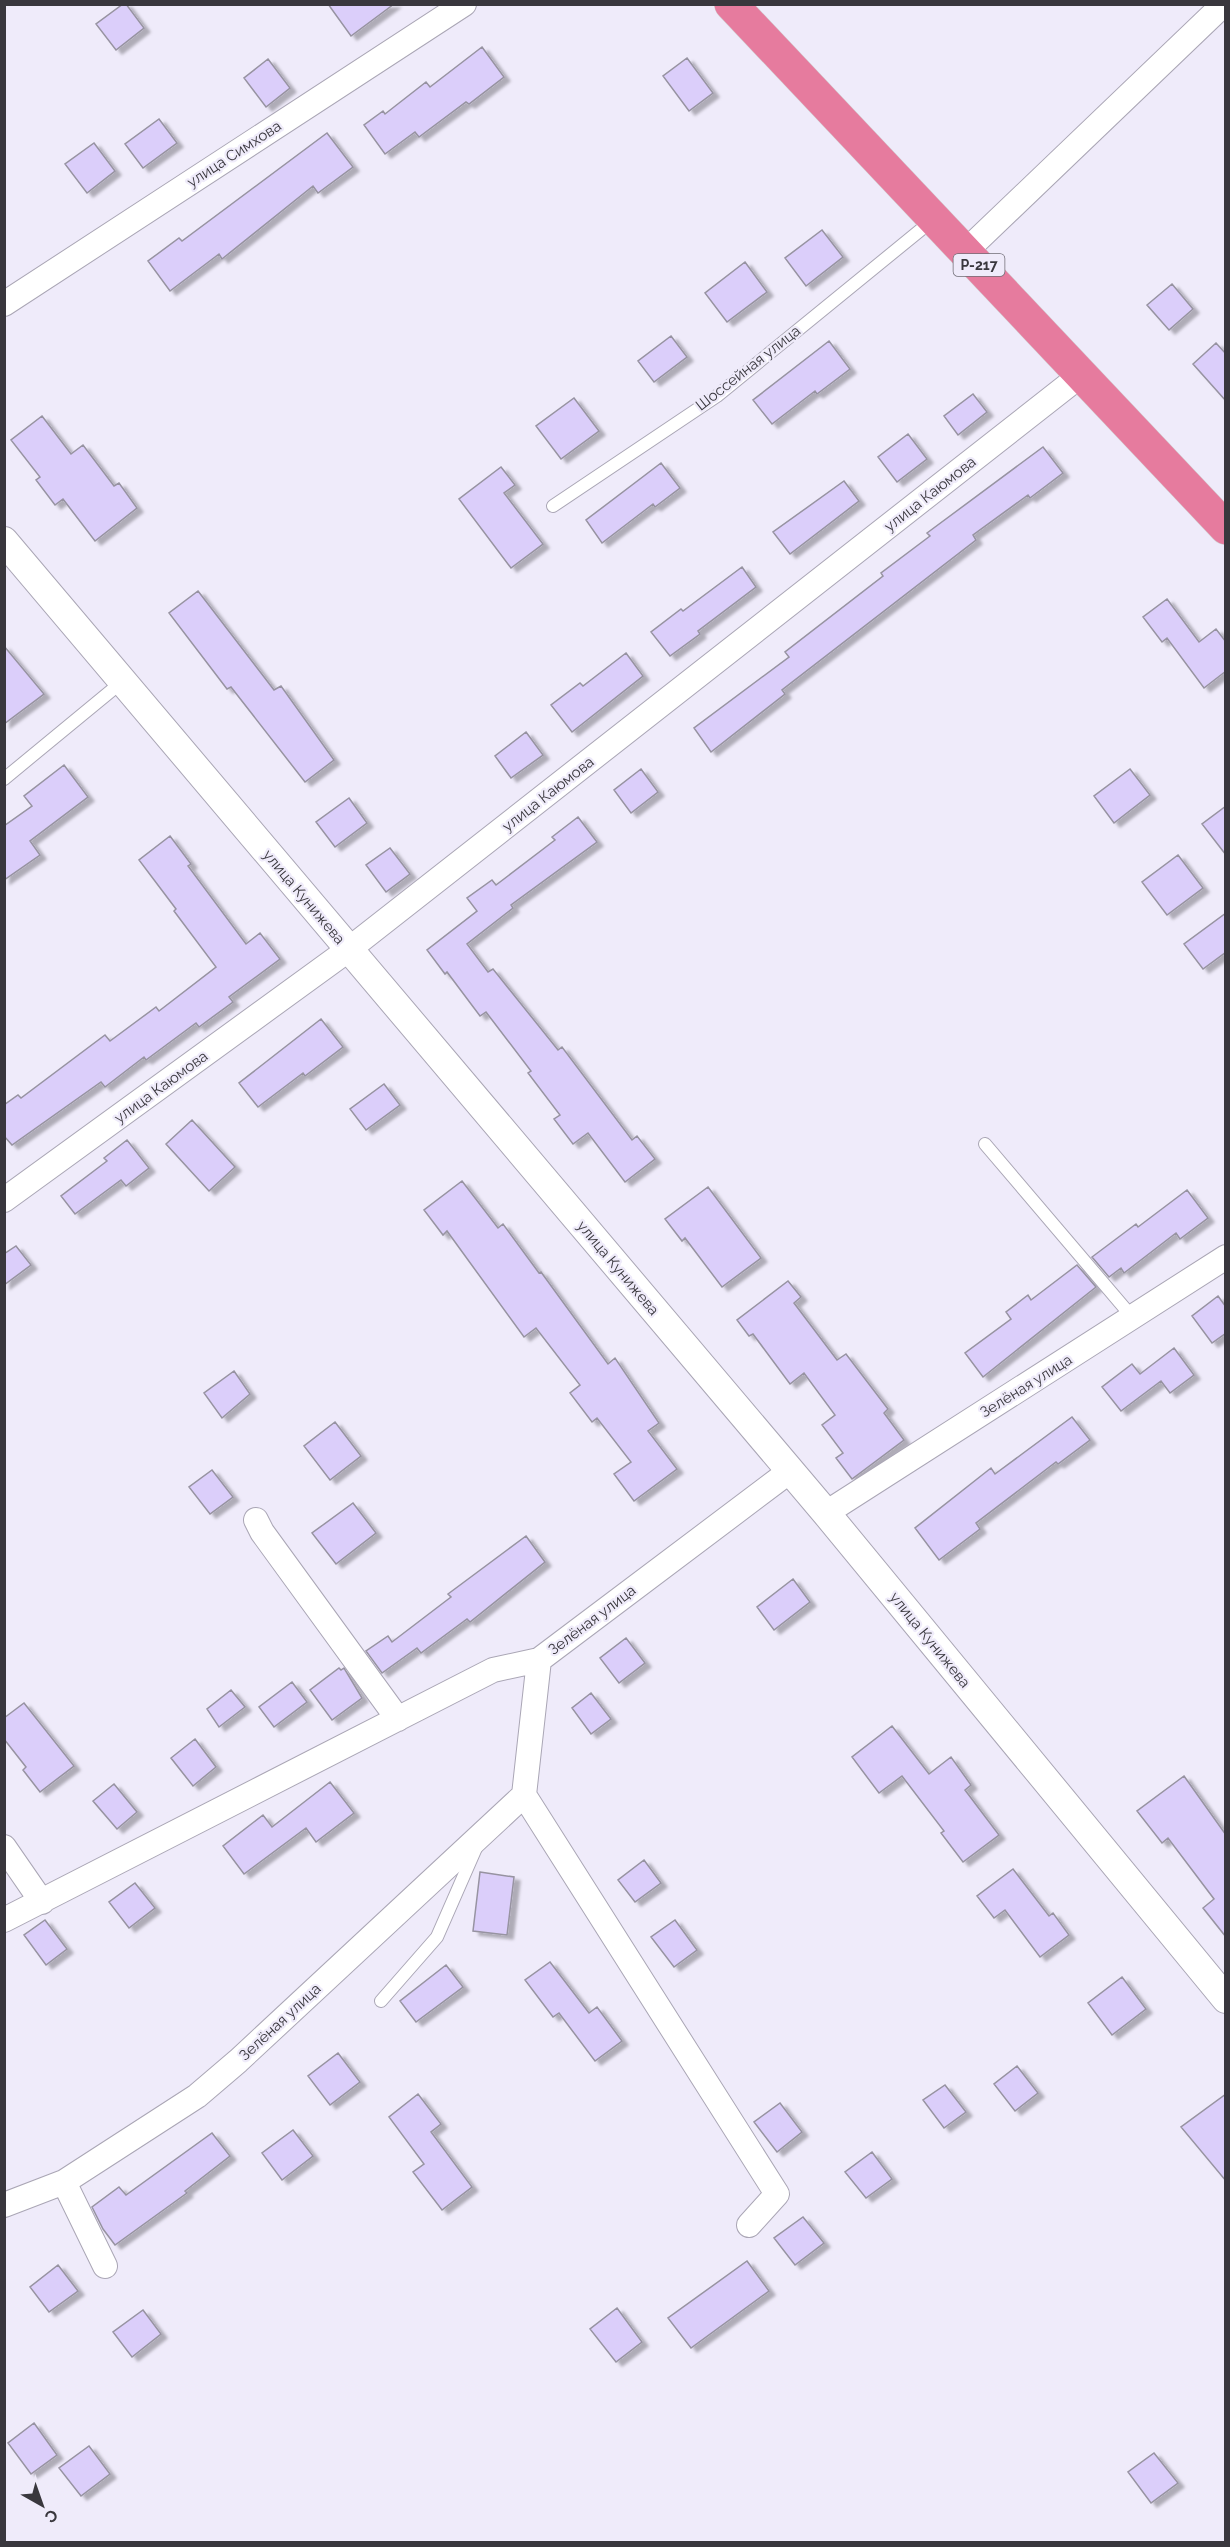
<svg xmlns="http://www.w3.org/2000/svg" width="1230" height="2547" viewBox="0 0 1230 2547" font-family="Raleway,sans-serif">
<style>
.building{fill:#dbcefa;stroke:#9793a1;stroke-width:1.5;filter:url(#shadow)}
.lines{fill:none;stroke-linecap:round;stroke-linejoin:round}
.service-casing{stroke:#aaa6b5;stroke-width:14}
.minor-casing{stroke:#aaa6b5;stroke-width:26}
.tertiary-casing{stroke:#aaa6b5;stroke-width:30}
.trunk-casing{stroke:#cfcfd0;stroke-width:34}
.service{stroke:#fff;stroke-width:12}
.minor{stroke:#fff;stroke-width:24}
.tertiary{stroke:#fff;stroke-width:28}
.trunk{stroke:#e67b9e;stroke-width:33}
.labels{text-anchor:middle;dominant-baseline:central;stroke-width:4.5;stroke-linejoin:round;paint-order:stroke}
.shield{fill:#efebfa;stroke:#706d76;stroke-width:1.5}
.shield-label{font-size:14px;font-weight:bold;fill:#39373d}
.street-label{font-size:15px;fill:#39373d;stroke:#efebfa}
</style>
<defs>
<filter id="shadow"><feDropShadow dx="6" dy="4" stdDeviation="1.5" flood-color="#0004"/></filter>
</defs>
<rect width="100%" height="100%" fill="#efebfa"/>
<path class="building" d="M 123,4 L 126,4 L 144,28 L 116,50 L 96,24 Z
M 328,4 L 394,4 L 351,36 Z
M 482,47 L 504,77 L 469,104 L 466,102 L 419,137 L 415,132 L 385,154 L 364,125 L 383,111 L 385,114 L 426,82 L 430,87 Z
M 687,58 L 713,93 L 689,111 L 663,76 Z
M 268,59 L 290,88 L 266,107 L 244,78 Z
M 159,119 L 177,143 L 143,168 L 125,144 Z
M 327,133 L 353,167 L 318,193 L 313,186 L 222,259 L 219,254 L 170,291 L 148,261 L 179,238 L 182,241 Z
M 94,143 L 115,171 L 87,193 L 65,164 Z
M 822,230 L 843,257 L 806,286 L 785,258 Z
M 745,262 L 767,292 L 727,322 L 705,293 Z
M 1172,284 L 1193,309 L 1169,330 L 1147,305 Z
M 671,336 L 687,357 L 654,382 L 638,361 Z
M 829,341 L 850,369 L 817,394 L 815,391 L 772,424 L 753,400 Z
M 1216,343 L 1226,354 L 1226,401 L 1193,364 Z
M 973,394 L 987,412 L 958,435 L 944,416 Z
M 574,398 L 599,431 L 561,459 L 536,426 Z
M 42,416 L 71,454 L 83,445 L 114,486 L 119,483 L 137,508 L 95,541 L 63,499 L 55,505 L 36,480 L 40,477 L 11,440 Z
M 908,434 L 927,459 L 897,482 L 878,457 Z
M 1043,447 L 1063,473 L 1030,498 L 1028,495 L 973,535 L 976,540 L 782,690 L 785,694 L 711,752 L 694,728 L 789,657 L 785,652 L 883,576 L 881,573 L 930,536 L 927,533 Z
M 661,463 L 680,488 L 655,507 L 653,504 L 602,543 L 586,520 Z
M 501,467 L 515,485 L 504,493 L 543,544 L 511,568 L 459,499 Z
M 844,481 L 859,501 L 790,554 L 773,532 Z
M 742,567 L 756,587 L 698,631 L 700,634 L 670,656 L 651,632 L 681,609 L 683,611 Z
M 198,591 L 274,690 L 281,686 L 334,760 L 305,782 L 231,687 L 227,689 L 169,613 Z
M 1167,599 L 1199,642 L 1216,629 L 1226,642 L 1226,671 L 1204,688 L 1167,638 L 1162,642 L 1143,617 Z
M 4,646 L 44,694 L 4,724 Z
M 626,653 L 643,676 L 572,732 L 551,705 L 580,683 L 583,686 Z
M 526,732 L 543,755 L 511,778 L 495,756 Z
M 64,765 L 88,797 L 30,841 L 40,855 L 4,880 L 4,826 L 32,806 L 24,796 Z
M 641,769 L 658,792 L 631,813 L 614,790 Z
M 1130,769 L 1150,795 L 1114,823 L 1094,796 Z
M 349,798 L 367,823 L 335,847 L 316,822 Z
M 1226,806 L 1226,855 L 1202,824 Z
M 578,817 L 597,842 L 511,905 L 513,908 L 467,944 L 488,972 L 493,969 L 558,1050 L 562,1047 L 632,1140 L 637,1136 L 655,1159 L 625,1182 L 588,1133 L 573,1144 L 554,1119 L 560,1115 L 528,1073 L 531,1071 L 486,1012 L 480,1016 L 447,972 L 445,974 L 427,950 L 477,911 L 467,898 L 492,880 L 496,885 L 555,840 L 552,837 Z
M 170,836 L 191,864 L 188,866 L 246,944 L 260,933 L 280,959 L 229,997 L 233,1002 L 199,1027 L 196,1023 L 146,1060 L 144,1057 L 105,1087 L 101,1082 L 12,1145 L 4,1136 L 4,1105 L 18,1095 L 21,1098 L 105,1035 L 110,1041 L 156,1007 L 159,1011 L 216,967 L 174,911 L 176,909 L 139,860 Z
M 390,848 L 410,874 L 386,892 L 366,865 Z
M 1178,855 L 1203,888 L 1167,915 L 1142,882 Z
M 1226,913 L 1226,952 L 1203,969 L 1184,944 Z
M 321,1019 L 343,1047 L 305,1076 L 303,1073 L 258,1107 L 239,1083 Z
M 384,1084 L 400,1105 L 366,1130 L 350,1109 Z
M 192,1120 L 235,1167 L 209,1191 L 166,1144 Z
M 127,1140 L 149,1168 L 126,1186 L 121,1180 L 75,1214 L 61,1196 L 107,1161 L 104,1158 Z
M 462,1181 L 498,1228 L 503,1224 L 539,1273 L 541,1272 L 608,1364 L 615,1358 L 659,1423 L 648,1431 L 677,1469 L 634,1501 L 614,1474 L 631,1462 L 597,1418 L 592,1422 L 570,1393 L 580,1385 L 536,1328 L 524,1337 L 447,1231 L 443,1235 L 424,1210 Z
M 708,1187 L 761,1258 L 722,1287 L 685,1238 L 682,1241 L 665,1219 Z
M 1187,1190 L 1208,1218 L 1180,1239 L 1176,1233 L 1124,1273 L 1121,1268 L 1109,1277 L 1092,1257 L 1136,1224 L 1138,1227 Z
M 16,1246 L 31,1265 L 4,1285 L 4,1254 Z
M 1077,1265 L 1096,1287 L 983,1377 L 965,1353 L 1011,1319 L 1006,1312 L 1028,1295 L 1031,1300 Z
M 788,1281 L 801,1297 L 794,1303 L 837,1360 L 846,1354 L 888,1409 L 884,1413 L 904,1440 L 852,1479 L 836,1458 L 843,1453 L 822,1425 L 835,1415 L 804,1373 L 790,1384 L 753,1334 L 749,1336 L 737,1320 Z
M 1218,1296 L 1226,1307 L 1226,1333 L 1212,1343 L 1192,1316 Z
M 1174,1348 L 1194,1375 L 1170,1393 L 1161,1381 L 1121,1411 L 1102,1387 L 1132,1364 L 1140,1374 Z
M 234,1371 L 250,1394 L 222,1418 L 204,1393 Z
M 1072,1417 L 1090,1440 L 1058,1464 L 1056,1462 L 976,1523 L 980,1529 L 939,1560 L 915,1528 L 991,1468 L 995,1474 Z
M 335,1422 L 361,1456 L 330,1480 L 304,1446 Z
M 212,1470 L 233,1497 L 210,1514 L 189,1487 Z
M 353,1503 L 376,1533 L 336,1564 L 312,1533 Z
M 526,1536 L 545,1562 L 470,1622 L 467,1619 L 421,1653 L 417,1648 L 382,1673 L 366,1651 L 388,1636 L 392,1642 L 451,1597 L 448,1594 Z
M 793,1579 L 810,1602 L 774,1630 L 757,1607 Z
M 626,1638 L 645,1663 L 619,1683 L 600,1658 Z
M 339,1668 L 341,1670 L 344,1668 L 362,1698 L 332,1720 L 310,1690 Z
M 292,1682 L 307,1702 L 274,1727 L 259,1707 Z
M 231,1690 L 245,1707 L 219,1727 L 207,1709 Z
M 591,1693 L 611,1719 L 591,1734 L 572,1708 Z
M 24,1703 L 74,1766 L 40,1792 L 23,1770 L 26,1767 L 4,1739 L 4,1718 Z
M 892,1726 L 929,1774 L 951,1757 L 971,1785 L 965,1790 L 999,1835 L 963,1862 L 941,1833 L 944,1831 L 902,1776 L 879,1793 L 852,1757 Z
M 195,1739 L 216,1767 L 193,1786 L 171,1758 Z
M 1184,1776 L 1226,1835 L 1226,1937 L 1203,1908 L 1214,1899 L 1168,1838 L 1162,1843 L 1137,1811 Z
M 330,1782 L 354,1813 L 316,1842 L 306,1828 L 244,1874 L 223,1846 L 263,1815 L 272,1827 Z
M 114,1784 L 137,1812 L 117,1829 L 93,1801 Z
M 644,1860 L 661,1883 L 635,1902 L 618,1880 Z
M 1013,1869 L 1049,1916 L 1053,1913 L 1069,1935 L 1040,1957 L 1005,1910 L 994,1918 L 977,1896 Z
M 480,1872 L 514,1877 L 507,1935 L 473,1931 Z
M 135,1883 L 155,1908 L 129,1928 L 109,1902 Z
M 45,1920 L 67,1949 L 46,1965 L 24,1935 Z
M 675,1920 L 697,1950 L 674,1967 L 651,1937 Z
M 550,1962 L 589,2013 L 597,2007 L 622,2041 L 595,2061 L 559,2013 L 553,2017 L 525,1980 Z
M 446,1965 L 463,1987 L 416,2022 L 400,2001 Z
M 1122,1977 L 1146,2009 L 1112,2035 L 1088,2003 Z
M 338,2053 L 360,2082 L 330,2105 L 308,2076 Z
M 1017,2066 L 1038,2093 L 1015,2111 L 994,2084 Z
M 945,2085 L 966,2112 L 944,2128 L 923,2100 Z
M 418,2094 L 441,2124 L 431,2132 L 472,2187 L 442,2210 L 413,2172 L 424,2164 L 389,2117 Z
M 1226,2094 L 1226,2181 L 1181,2127 Z
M 780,2103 L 802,2132 L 777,2152 L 754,2122 Z
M 293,2130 L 313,2156 L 282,2180 L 262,2153 Z
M 212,2133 L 230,2156 L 185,2191 L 187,2193 L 115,2245 L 103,2229 L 92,2207 L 119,2187 L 126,2195 Z
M 872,2152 L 892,2179 L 866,2198 L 845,2172 Z
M 803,2217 L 824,2243 L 795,2265 L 774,2238 Z
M 747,2261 L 769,2291 L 691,2348 L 668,2318 Z
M 58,2265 L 78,2291 L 49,2312 L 30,2287 Z
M 617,2308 L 642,2342 L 616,2362 L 590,2329 Z
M 143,2310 L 161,2334 L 132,2357 L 113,2332 Z
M 34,2423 L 57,2455 L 31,2474 L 8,2443 Z
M 89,2446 L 110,2474 L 81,2496 L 59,2468 Z
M 1154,2453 L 1178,2483 L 1151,2503 L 1128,2472 Z"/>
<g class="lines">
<g class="service-casing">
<path id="service" d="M 553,506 L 717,396 L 934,219
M 4,779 L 123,681
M 985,1144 L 1133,1318
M 381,2001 L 437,1937 L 476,1848"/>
</g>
<g class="minor-casing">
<path id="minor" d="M 966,251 L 1224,4
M 4,304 L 464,4
M 4,1200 L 348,950 L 1081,375
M 826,1513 L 1226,1257
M 256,1520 L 262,1532 L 398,1719
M 539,1660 L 524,1795 L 777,2194 L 749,2225
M 4,1847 L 42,1902
M 4,1920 L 493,1670 L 539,1660 L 790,1471
M 64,2182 L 105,2266
M 4,2205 L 64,2182 L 197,2096 L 238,2061 L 524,1795"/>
</g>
<g class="tertiary-casing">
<path id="tertiary" d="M 4,541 L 826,1513 L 1226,1999"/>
</g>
<g class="trunk-casing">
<path id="trunk" d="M 731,4 L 1226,528"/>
</g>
<use href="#service" class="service"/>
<use href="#minor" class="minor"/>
<use href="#tertiary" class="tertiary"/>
<use href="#trunk" class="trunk"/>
</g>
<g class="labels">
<rect class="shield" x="953.5" y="254" width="51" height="22" rx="4.5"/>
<g class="shield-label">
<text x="979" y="265">Р-217</text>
</g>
<g class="street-label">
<text transform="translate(234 154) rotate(-33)">улица Симхова</text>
<text transform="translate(748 368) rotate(-38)">Шоссейная улица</text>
<text transform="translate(930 494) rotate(-38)">улица Каюмова</text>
<text transform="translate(548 794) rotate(-38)">улица Каюмова</text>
<text transform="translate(304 897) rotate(50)">улица Кунижева</text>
<text transform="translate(161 1087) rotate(-36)">улица Каюмова</text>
<text transform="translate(618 1268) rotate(50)">улица Кунижева</text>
<text transform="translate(1026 1386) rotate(-32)">Зелёная улица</text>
<text transform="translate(592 1620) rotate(-37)">Зелёная улица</text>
<text transform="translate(930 1640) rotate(51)">улица Кунижева</text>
<text transform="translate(280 2022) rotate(-43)">Зелёная улица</text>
</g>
</g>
<rect width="1230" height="2547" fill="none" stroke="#39373d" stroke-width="12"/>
<g transform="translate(42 2505) rotate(140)" stroke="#efebfa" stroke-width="4.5" paint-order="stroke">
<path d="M0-4.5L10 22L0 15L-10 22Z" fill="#39373d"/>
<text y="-9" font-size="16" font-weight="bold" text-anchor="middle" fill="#39373d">С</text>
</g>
</svg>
